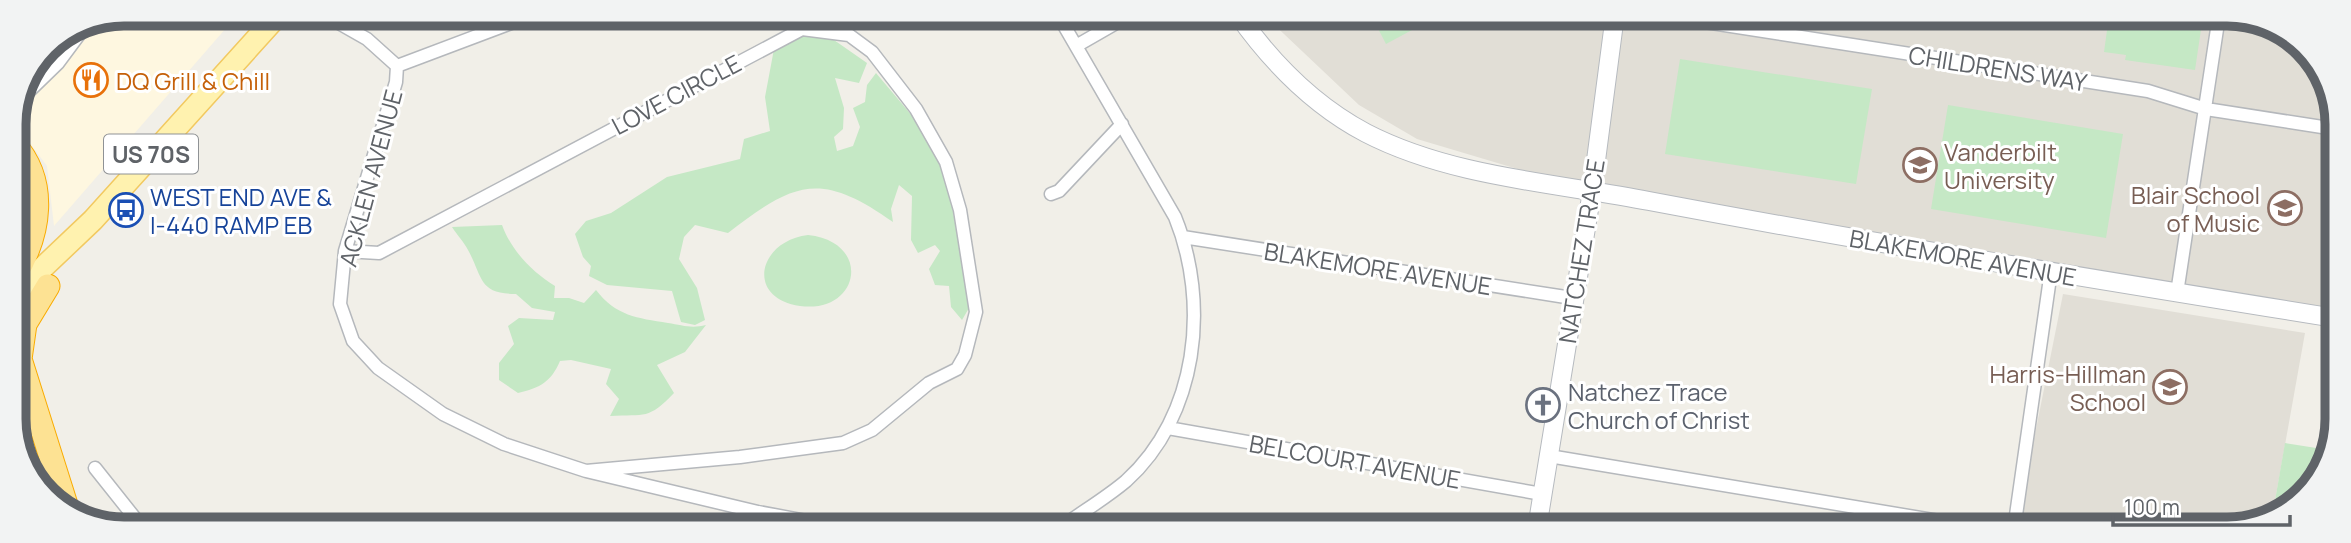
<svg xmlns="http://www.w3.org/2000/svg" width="2351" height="543" viewBox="0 0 2351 543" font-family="Manrope,sans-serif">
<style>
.commercial{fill:#fef7e0}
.education{fill:#e1ded6}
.green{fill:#c5e8c5}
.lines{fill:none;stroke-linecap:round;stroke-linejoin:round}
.minor-casing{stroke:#b5b8bc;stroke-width:15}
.secondary-casing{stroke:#b6babf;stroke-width:20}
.primary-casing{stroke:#f2c960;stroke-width:24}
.motorway-casing{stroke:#f9ab00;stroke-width:25}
.minor{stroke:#fff;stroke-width:12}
.secondary{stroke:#fff;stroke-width:18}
.primary{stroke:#fff2af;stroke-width:21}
.motorway{stroke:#fde293;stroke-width:23}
.labels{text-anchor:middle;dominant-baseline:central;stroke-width:6;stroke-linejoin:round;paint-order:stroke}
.shield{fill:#fff;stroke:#8f9295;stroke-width:2}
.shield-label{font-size:23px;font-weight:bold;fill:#5f6368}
.street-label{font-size:24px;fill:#5f6368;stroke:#fff}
.food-label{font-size:24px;fill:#c56008;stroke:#fff;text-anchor:start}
.education-label{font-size:24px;fill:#785e54;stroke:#fff;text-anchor:end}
.transit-label{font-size:24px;fill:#164399;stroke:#fff;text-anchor:start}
.worship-label{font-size:24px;fill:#5b616d;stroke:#fff;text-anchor:start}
.rim{fill:none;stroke:#5f6368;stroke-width:9}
</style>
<rect width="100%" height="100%" fill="#f1efe8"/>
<path class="commercial" d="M 124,14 L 181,14 L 223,21 L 227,27 L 54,226 L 47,166 L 14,122 L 14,118 L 47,46 Z"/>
<path class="education" d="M 1264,15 L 2248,16 L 2304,46 L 2335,102 L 2335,318 L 1592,191 L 1417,139 L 1359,105 Z
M 2063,294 L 2305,333 L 2273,512 L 2233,529 L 2016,529 Z"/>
<path class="green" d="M 1371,15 L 1440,15 L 1386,44 Z
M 2109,16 L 2203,16 L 2195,70 L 2125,60 L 2126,55 L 2104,52 Z
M 803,33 L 834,40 L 867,63 L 859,83 L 835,78 L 844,108 L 843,129 L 834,137 L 837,151 L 853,146 L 860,127 L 853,108 L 865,102 L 867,85 L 876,73 L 919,124 L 948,181 L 969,308 L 962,320 L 951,307 L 949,286 L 935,285 L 929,269 L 940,251 L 935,245 L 918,253 L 911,240 L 912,196 L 899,185 L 891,209 L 893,222 C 820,170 794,182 728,233 L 695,225 L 684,237 L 679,259 L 697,288 L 705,320 L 695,325 L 681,322 L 672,291 L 607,285 L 589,276 L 591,266 L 583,257 L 575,234 L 586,221 L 611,213 L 667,177 L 740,159 L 744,139 L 770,131 L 765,97 L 774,49 Z
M 1680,59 L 1872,89 L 1856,184 L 1665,154 Z
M 1948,105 L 2123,134 L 2106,238 L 1931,209 Z
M 502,225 C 511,250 532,272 555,286 L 554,298 L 569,298 L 584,303 L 596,290 C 616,316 637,318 668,323 C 682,325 691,329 706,325 L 685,352 L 657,365 L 674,393 C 648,420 646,414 610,416 L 619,399 L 606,384 L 611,369 L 571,360 L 560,361 C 551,382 540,388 518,393 L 499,380 L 499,363 L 514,344 L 508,326 L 519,318 L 553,320 L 555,312 L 532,308 L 516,294 C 478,294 483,277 468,250 C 464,242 457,235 452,227 Z
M 808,235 C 873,242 860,314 800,306 C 745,298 758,241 808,235 Z
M 2285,443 L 2329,450 L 2299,502 L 2273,512 Z"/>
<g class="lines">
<g class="minor-casing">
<path id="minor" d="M 323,14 L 367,39 L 397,66
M 1058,15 L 1175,217 C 1210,303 1198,416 1126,481 C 1106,498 1082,512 1060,528
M 1660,15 L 2148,91 L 2206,109 L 2335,129
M 1076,46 L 1130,15
M 397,66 L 396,82 L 345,251 L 340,304 L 353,341 L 378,368 L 443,414 L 504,444 L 586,471 L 758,512 L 844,528
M 397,66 L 535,14
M 24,96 L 58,63 L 81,32
M 1051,194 L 1059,191 L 1122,124
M 1183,237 L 1572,298
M 345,251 L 379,253 L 802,29 L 849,35 L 872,52 L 916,109 L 946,162 L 960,210 L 976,312 L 965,355 L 957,369 L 929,383 L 872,430 L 843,443 L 740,457 L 586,471
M 2177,293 L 2219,16
M 1168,428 L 1542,494
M 1549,456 L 1987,529
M 95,468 L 142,527
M 745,528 L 758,512
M 2014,529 L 2051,271"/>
</g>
<g class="secondary-casing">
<path id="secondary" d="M 1238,15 C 1272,63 1313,105 1366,133 C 1451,177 1556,183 1649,201 C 1877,244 2106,281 2335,318
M 1537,528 L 1592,191 L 1615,15"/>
</g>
<g class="primary-casing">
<path id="primary" d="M 15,294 L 93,220 L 279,14"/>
</g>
<g class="motorway-casing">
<path id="motorway" d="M 14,144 C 48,182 40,234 15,275
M 48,286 L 25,324 L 20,359 L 67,508"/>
</g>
<use href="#minor" class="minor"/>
<use href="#secondary" class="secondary"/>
<use href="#primary" class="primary"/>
<use href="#motorway" class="motorway"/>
</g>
<defs>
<g id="restaurant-ring" transform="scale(1.75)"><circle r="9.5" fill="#fff" stroke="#e8710a" stroke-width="1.5"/><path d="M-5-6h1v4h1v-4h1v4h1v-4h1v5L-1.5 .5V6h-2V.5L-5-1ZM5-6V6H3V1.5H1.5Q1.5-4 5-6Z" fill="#e8710a"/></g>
<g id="university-ring" transform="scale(1.75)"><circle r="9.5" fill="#fff" stroke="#8d6e63" stroke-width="1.5"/><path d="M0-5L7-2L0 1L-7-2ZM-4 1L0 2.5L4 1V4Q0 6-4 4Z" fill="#8d6e63"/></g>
<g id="school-ring" transform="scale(1.75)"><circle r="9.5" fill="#fff" stroke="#8d6e63" stroke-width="1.5"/><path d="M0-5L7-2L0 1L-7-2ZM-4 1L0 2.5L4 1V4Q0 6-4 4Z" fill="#8d6e63"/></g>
<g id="bus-ring" transform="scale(1.75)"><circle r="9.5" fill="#fff" stroke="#1a4fb4" stroke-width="1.5"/><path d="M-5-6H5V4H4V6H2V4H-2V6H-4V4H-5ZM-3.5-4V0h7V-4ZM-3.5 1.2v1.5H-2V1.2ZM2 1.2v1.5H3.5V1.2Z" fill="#1a4fb4"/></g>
<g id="church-ring" transform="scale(1.75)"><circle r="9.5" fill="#fff" stroke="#6b7280" stroke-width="1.5"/><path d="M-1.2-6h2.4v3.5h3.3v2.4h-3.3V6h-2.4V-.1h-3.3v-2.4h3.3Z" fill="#6b7280"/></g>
</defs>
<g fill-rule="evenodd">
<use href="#restaurant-ring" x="91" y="80"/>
<use href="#university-ring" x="1920" y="165"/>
<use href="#school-ring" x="2285" y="208"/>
<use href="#bus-ring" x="126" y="210"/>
<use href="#school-ring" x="2170" y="387"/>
<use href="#church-ring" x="1543" y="405"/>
</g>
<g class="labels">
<rect class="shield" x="104" y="134.5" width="94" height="39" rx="5"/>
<g class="shield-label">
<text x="151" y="154">US 70S</text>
</g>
<g class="street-label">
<text transform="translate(1998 68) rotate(9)">CHILDRENS WAY</text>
<text transform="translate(676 94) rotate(-28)">LOVE CIRCLE</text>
<text transform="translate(370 178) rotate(-75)">ACKLEN AVENUE</text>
<text transform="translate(1581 251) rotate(-81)">NATCHEZ TRACE</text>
<text transform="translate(1963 257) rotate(10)">BLAKEMORE AVENUE</text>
<text transform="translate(1378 268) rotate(9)">BLAKEMORE AVENUE</text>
<text transform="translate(1355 461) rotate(10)">BELCOURT AVENUE</text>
</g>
<g class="food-label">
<text x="116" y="80">DQ Grill &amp; Chill</text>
</g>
<g class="education-label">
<text x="1944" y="151" text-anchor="start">Vanderbilt<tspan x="1944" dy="28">University</tspan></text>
<text x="2260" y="194">Blair School<tspan x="2260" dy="28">of Music</tspan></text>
<text x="2146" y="373">Harris-Hillman<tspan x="2146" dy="28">School</tspan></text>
</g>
<g class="transit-label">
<text x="150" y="196">WEST END AVE &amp;<tspan x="150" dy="28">I-440 RAMP EB</tspan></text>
</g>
<g class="worship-label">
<text x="1568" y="391">Natchez Trace<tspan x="1568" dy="28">Church of Christ</tspan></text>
</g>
</g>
<path d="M0 0H2351V543H0ZM124 26H2227A98 98 0 0 1 2325 124V419A98 98 0 0 1 2227 517H124A98 98 0 0 1 26 419V124A98 98 0 0 1 124 26Z" fill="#f2f3f3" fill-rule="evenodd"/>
<path class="rim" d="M124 26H2227A98 98 0 0 1 2325 124V419A98 98 0 0 1 2227 517H124A98 98 0 0 1 26 419V124A98 98 0 0 1 124 26Z"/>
<path d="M2113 515v10h177v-10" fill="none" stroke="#5f6368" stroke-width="3.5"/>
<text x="2124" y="515" font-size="21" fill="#5f6368" stroke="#ffffff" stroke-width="5" paint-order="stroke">100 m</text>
</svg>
